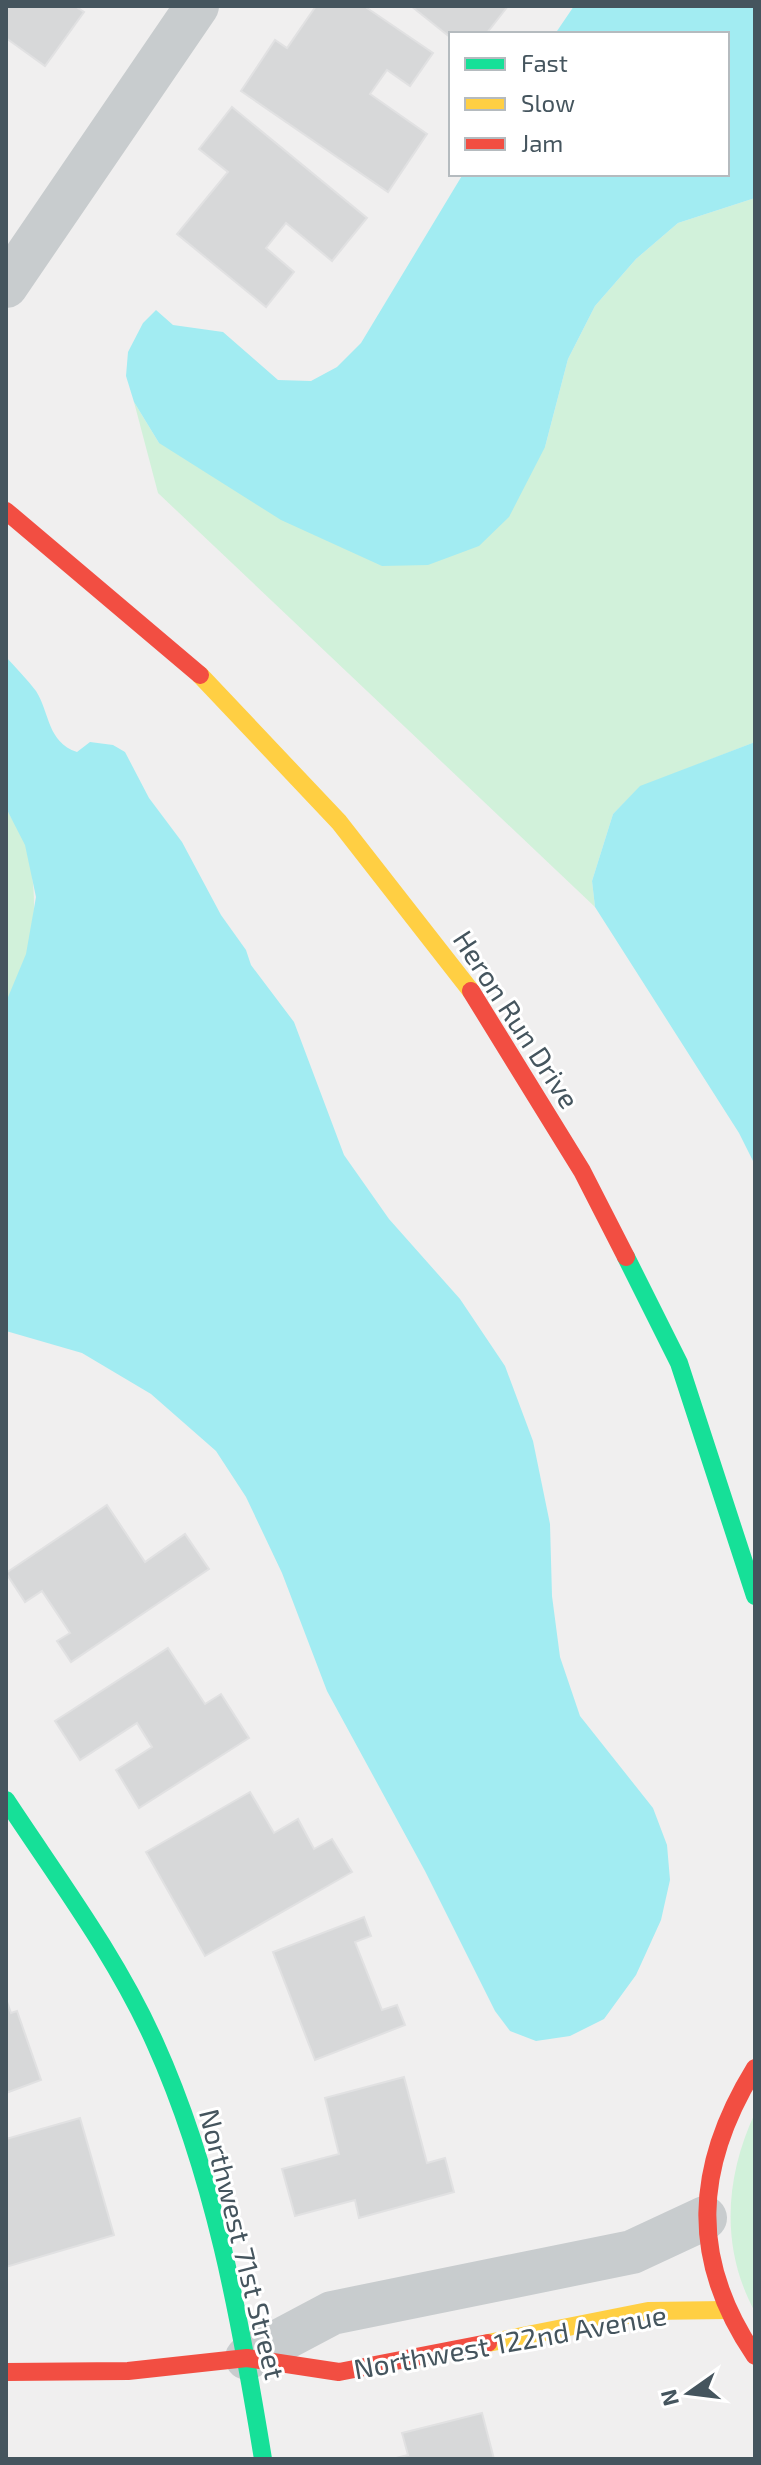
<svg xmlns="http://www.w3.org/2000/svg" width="761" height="2465" viewBox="0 0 761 2465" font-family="'Exo 2',sans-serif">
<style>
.green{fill:#d1f1da}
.water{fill:#a2ecf2}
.building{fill:#d7d8d9;stroke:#e1e1e2;stroke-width:2}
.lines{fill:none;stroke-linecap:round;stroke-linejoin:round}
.street{stroke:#c8ccce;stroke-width:44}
.fast{stroke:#16e098;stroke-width:18}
.slow{stroke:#ffcf43;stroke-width:18}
.jam{stroke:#f24e42;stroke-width:18}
.labels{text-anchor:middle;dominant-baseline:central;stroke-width:6;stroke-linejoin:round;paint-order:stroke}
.street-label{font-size:28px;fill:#45555e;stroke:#fff}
</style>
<rect width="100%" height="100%" fill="#f0efef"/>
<path class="green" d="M 755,198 L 755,742 L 640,787 L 613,814 L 592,881 L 595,907 L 158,493 L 134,402 L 159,443 L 545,447 L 568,359 L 595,306 L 636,259 L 678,223 Z
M 6,808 C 12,820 22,833 26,846 C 40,893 37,961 6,1002 Z
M 755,2113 L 755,2312 C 720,2248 725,2177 755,2113 Z"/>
<path class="water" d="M 574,6 L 755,6 L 755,198 L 678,223 L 636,259 L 595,306 L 568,359 L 545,447 L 509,517 L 479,546 L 428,565 L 382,566 L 281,520 L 159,443 L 134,402 L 126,376 L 128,352 L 143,323 L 156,310 L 173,325 L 223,332 L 278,380 L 311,381 L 337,367 L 361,343 L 463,174 L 727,174 L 727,34 L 555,34 Z
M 6,657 C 16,668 27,679 36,691 C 50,713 47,742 77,752 L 90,742 L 113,745 L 125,752 L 149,798 L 182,842 L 221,915 L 246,950 L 251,965 L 294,1022 L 344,1155 L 389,1219 L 460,1299 L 505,1366 L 533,1441 L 550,1524 L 552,1596 L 560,1657 L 580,1716 L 653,1808 L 667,1845 L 670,1880 L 661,1920 L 636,1975 L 604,2019 L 570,2036 L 536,2041 L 510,2031 L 495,2011 L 425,1871 L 327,1691 L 282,1573 L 246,1497 L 216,1451 L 151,1394 L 82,1353 L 6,1331 L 6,1002 L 26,954 L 36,897 L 25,845 L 6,808 Z
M 755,742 L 755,1165 L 739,1133 L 595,907 L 592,881 L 613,814 L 640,786 Z"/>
<path class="building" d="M 6,6 L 75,6 L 84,12 L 45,66 L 6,38 Z
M 316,6 L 364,6 L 433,53 L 410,86 L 387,70 L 370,94 L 427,134 L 388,192 L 241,91 L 275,40 L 287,48 Z
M 411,6 L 508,6 L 486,34 L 451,34 L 451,38 Z
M 232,107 L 367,218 L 332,261 L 286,223 L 266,248 L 294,272 L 266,307 L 177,234 L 228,172 L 199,149 Z
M 107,1505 L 145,1562 L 185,1534 L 209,1569 L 71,1662 L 57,1641 L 70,1633 L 42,1591 L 25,1602 L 6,1573 Z
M 168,1648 L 205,1704 L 221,1694 L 249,1738 L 139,1808 L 116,1770 L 152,1747 L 137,1723 L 80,1760 L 55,1721 Z
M 250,1792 L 274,1833 L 298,1819 L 314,1849 L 332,1839 L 352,1872 L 205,1956 L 146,1852 Z
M 364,1917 L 371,1936 L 355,1942 L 382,2010 L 397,2005 L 405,2025 L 315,2060 L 273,1952 Z
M 6,1999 L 11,2013 L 17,2011 L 41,2080 L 6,2093 Z
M 404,2077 L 427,2163 L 445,2158 L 454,2192 L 359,2218 L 355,2200 L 295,2216 L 282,2169 L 339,2154 L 325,2098 Z
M 80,2118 L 114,2235 L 6,2267 L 6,2139 Z
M 482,2413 L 494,2459 L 392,2459 L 408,2455 L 402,2433 Z"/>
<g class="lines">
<path class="street" d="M 6,286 L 197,6
M 247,2358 L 332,2313 L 632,2252 L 705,2218"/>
<path class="fast" d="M 626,1257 L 679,1363 L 755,1596
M 6,1800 C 58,1879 116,1956 155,2043 C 214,2174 240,2318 263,2459"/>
<path class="slow" d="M 200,675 L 339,822 L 471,991
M 488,2343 L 648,2311 L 726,2310"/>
<path class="jam" d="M 6,511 L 200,675
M 471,991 L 582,1171 L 626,1257
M 755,2068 C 694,2167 689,2259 755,2356
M 6,2372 L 128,2371 L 247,2358 L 339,2372 L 488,2343"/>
</g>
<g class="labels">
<g class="street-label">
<text transform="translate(517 1019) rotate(57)">Heron Run Drive</text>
<text transform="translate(243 2244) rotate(76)">Northwest 71st Street</text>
<text transform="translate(510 2341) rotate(-10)">Northwest 122nd Avenue</text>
</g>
</g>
<rect width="761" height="2465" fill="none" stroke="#45555e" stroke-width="16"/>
<rect x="449" y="32" width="280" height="144" fill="#ffffff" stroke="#b5bbbf" stroke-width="2"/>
<rect x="465" y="58" width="40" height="12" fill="#16e098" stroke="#b5bbbf" stroke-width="2"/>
<text x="521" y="72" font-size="24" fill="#45555e">Fast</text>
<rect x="465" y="98" width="40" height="12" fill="#ffcf43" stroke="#b5bbbf" stroke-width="2"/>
<text x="521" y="112" font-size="24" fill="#45555e">Slow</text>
<rect x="465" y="138" width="40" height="12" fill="#f24e42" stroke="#b5bbbf" stroke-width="2"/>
<text x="521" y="152" font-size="24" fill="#45555e">Jam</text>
<g transform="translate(689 2393) rotate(256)" stroke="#ffffff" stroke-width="6" paint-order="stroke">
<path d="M0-6L14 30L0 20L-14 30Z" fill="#45555e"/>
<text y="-12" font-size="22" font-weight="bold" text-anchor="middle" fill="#45555e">N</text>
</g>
</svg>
